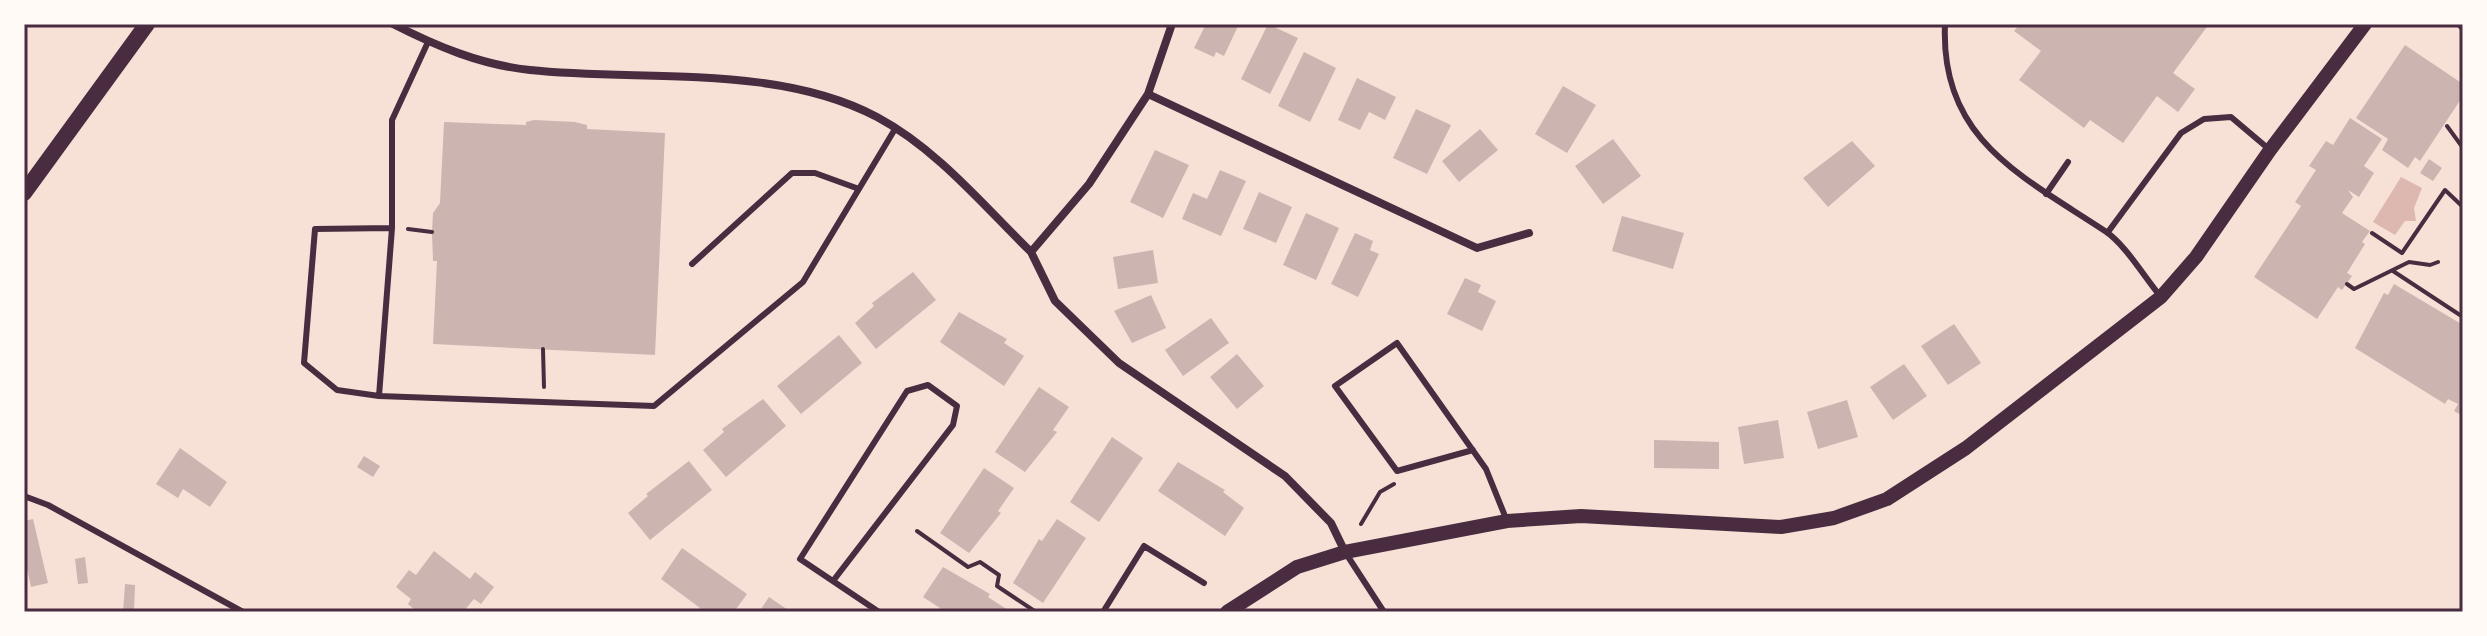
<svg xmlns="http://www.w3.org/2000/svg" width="2487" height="636" viewBox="0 0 2487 636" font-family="Rubik,sans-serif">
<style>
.water{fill:#dcb8b0}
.building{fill:#ccb4b1}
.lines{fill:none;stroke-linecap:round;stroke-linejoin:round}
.path{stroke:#4a2c40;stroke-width:4}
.service{stroke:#4a2c40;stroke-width:6}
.minor{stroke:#4a2c40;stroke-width:8}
.tertiary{stroke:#4a2c40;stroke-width:14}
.secondary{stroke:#4a2c40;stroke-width:16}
.neatline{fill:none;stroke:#4a2c40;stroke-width:3}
</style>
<rect width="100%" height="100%" fill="#f7e1d7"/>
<path class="water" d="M 2401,177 L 2422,188 L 2414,208 L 2416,221 L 2405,221 L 2395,235 L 2373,222 Z"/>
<path class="building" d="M 1206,24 L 1239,24 L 1224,56 L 1216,52 L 1214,57 L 1194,48 Z
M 1268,24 L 1298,38 L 1270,94 L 1241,79 Z
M 2020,24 L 2209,24 L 2173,73 L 2195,89 L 2178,112 L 2157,96 L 2123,143 L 2090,120 L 2084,128 L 2019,80 L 2041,51 L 2014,31 Z
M 2405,45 L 2463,84 L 2463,96 L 2420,161 L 2415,157 L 2408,168 L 2382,150 L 2388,139 L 2356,118 Z
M 1304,52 L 1336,68 L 1310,122 L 1278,106 Z
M 1357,78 L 1396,97 L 1385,120 L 1369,112 L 1360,130 L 1338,120 Z
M 1563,86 L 1596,105 L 1567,153 L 1535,134 Z
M 1416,109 L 1451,125 L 1427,174 L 1393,158 Z
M 2350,118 L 2382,139 L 2364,166 L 2374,173 L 2359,197 L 2348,190 L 2353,197 L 2342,213 L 2370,231 L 2362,242 L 2365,244 L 2347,273 L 2352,276 L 2342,290 L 2338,287 L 2317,319 L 2254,277 L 2301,206 L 2295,202 L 2316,170 L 2309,166 L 2326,141 L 2333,145 Z
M 534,120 L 575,122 L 587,125 L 587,129 L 665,133 L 655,355 L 433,344 L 437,261 L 433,261 L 432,232 L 433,213 L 440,203 L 444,122 L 526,125 L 526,122 Z
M 1480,129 L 1498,150 L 1459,182 L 1442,161 Z
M 1613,139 L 1641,176 L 1603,204 L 1575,166 Z
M 1852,141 L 1875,166 L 1828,207 L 1803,178 Z
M 1155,150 L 1189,165 L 1163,218 L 1130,202 Z
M 2429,159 L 2442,168 L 2433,181 L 2420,173 Z
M 1220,170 L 1246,181 L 1221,236 L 1182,219 L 1193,193 L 1207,199 Z
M 1259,192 L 1292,207 L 1276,243 L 1243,229 Z
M 1306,213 L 1339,228 L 1316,280 L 1283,265 Z
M 1622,216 L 1684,233 L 1673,269 L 1612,251 Z
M 1355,233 L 1373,241 L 1370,250 L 1379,254 L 1358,297 L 1331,284 Z
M 1153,250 L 1158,283 L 1118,289 L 1113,257 Z
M 913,272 L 936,300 L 876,349 L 855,323 L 874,306 L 872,303 Z
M 1465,278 L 1481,285 L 1478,292 L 1496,301 L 1482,331 L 1447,314 Z
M 2394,284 L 2463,325 L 2463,416 L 2454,411 L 2458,404 L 2448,399 L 2445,404 L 2355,348 L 2384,293 L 2388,295 Z
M 1151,295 L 1166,328 L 1132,343 L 1114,311 Z
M 959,312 L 1007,339 L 1004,343 L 1024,356 L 1004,386 L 940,342 Z
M 1211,318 L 1229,343 L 1183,376 L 1165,350 Z
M 1954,324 L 1981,363 L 1948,385 L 1921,346 Z
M 839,335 L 862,363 L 801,414 L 777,386 Z
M 1237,354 L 1264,386 L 1237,409 L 1210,377 Z
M 1904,364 L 1927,396 L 1893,420 L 1870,387 Z
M 1039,387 L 1069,407 L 1053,430 L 1057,432 L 1025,472 L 995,452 Z
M 763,399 L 786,426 L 726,477 L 703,450 L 724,432 L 722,429 Z
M 1847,400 L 1858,437 L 1818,449 L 1807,412 Z
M 1778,420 L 1784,458 L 1744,464 L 1738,427 Z
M 1112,437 L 1143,458 L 1099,522 L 1070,502 Z
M 1654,440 L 1719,442 L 1719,469 L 1654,468 Z
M 180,448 L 227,482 L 210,507 L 183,489 L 178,498 L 156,484 Z
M 364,456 L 380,466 L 373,477 L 357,467 Z
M 689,461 L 712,490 L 650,540 L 628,513 L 648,496 L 646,494 Z
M 1178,462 L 1225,490 L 1223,492 L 1244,508 L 1225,536 L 1158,491 Z
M 984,468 L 1014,488 L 998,511 L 1001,513 L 969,553 L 940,533 Z
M 33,519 L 48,583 L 31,587 L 24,554 L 24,521 Z
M 1057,519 L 1086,538 L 1043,603 L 1013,583 L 1039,539 L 1042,541 Z
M 682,548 L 747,594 L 734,612 L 711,612 L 706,609 L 704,611 L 661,579 Z
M 434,551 L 470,579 L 475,572 L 494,587 L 481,604 L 474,599 L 463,612 L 417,612 L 408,604 L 411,599 L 396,587 L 409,570 L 416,575 Z
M 85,557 L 88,583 L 78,584 L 75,559 Z
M 943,567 L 990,594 L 988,597 L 1011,612 L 946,612 L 923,597 Z
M 125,584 L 135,585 L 134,612 L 123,612 Z
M 769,597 L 791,612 L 759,612 Z"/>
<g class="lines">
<path class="path" d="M 2447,126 L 2463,148
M 408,229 L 432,232
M 2372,233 L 2402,253 L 2445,190 L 2463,207
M 2393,271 L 2463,317
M 2347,284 L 2354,289 L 2409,262 L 2430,265 L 2438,262
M 543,349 L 544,387
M 1361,524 L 1380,492 L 1394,484
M 917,531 L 968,567 L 980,562 L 999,575 L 997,586 L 1036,612"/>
<path class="service" d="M 1945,24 C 1940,140 2022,176 2105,231 C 2126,245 2144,277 2161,297
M 2459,24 L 2463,29
M 2046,194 L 2068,162
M 392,228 L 315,229 L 304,363 L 337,390 L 379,396 L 654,406 L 803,282 L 895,129
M 2108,232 L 2181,133 L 2204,119 L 2231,117 L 2270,150
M 692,264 L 792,173 L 815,173 L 859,189
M 379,396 L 392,228 L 392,120 L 428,42
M 1473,450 L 1397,471 L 1335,386 L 1397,343 L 1486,469 L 1507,521
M 24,496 L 48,505 L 243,612
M 1345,552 L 1384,612
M 833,581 L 953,425 L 957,406 L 928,385 L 907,391 L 800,559 L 879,612
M 1103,612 L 1144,546 L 1204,583"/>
<path class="minor" d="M 393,24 C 436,46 481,65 530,70 C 641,82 775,63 877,117 C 937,149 983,205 1031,252
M 1172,24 L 1148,94 L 1089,184 L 1031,252 L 1055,301 L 1119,363 L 1285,476 L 1331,523 L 1345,552
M 1148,94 L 1477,248 L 1529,233"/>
<path class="tertiary" d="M 1227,612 L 1297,567 L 1345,552 L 1507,521 L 1581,516 L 1781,527 L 1834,518 L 1887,499 L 1966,448 L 2161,297 L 2196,257 L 2270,150 L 2365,24"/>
<path class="secondary" d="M 24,193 L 147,24"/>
</g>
<rect width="2487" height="636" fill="none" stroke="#fffaf5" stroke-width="52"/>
<rect x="26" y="26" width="2435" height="584" class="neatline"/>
</svg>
